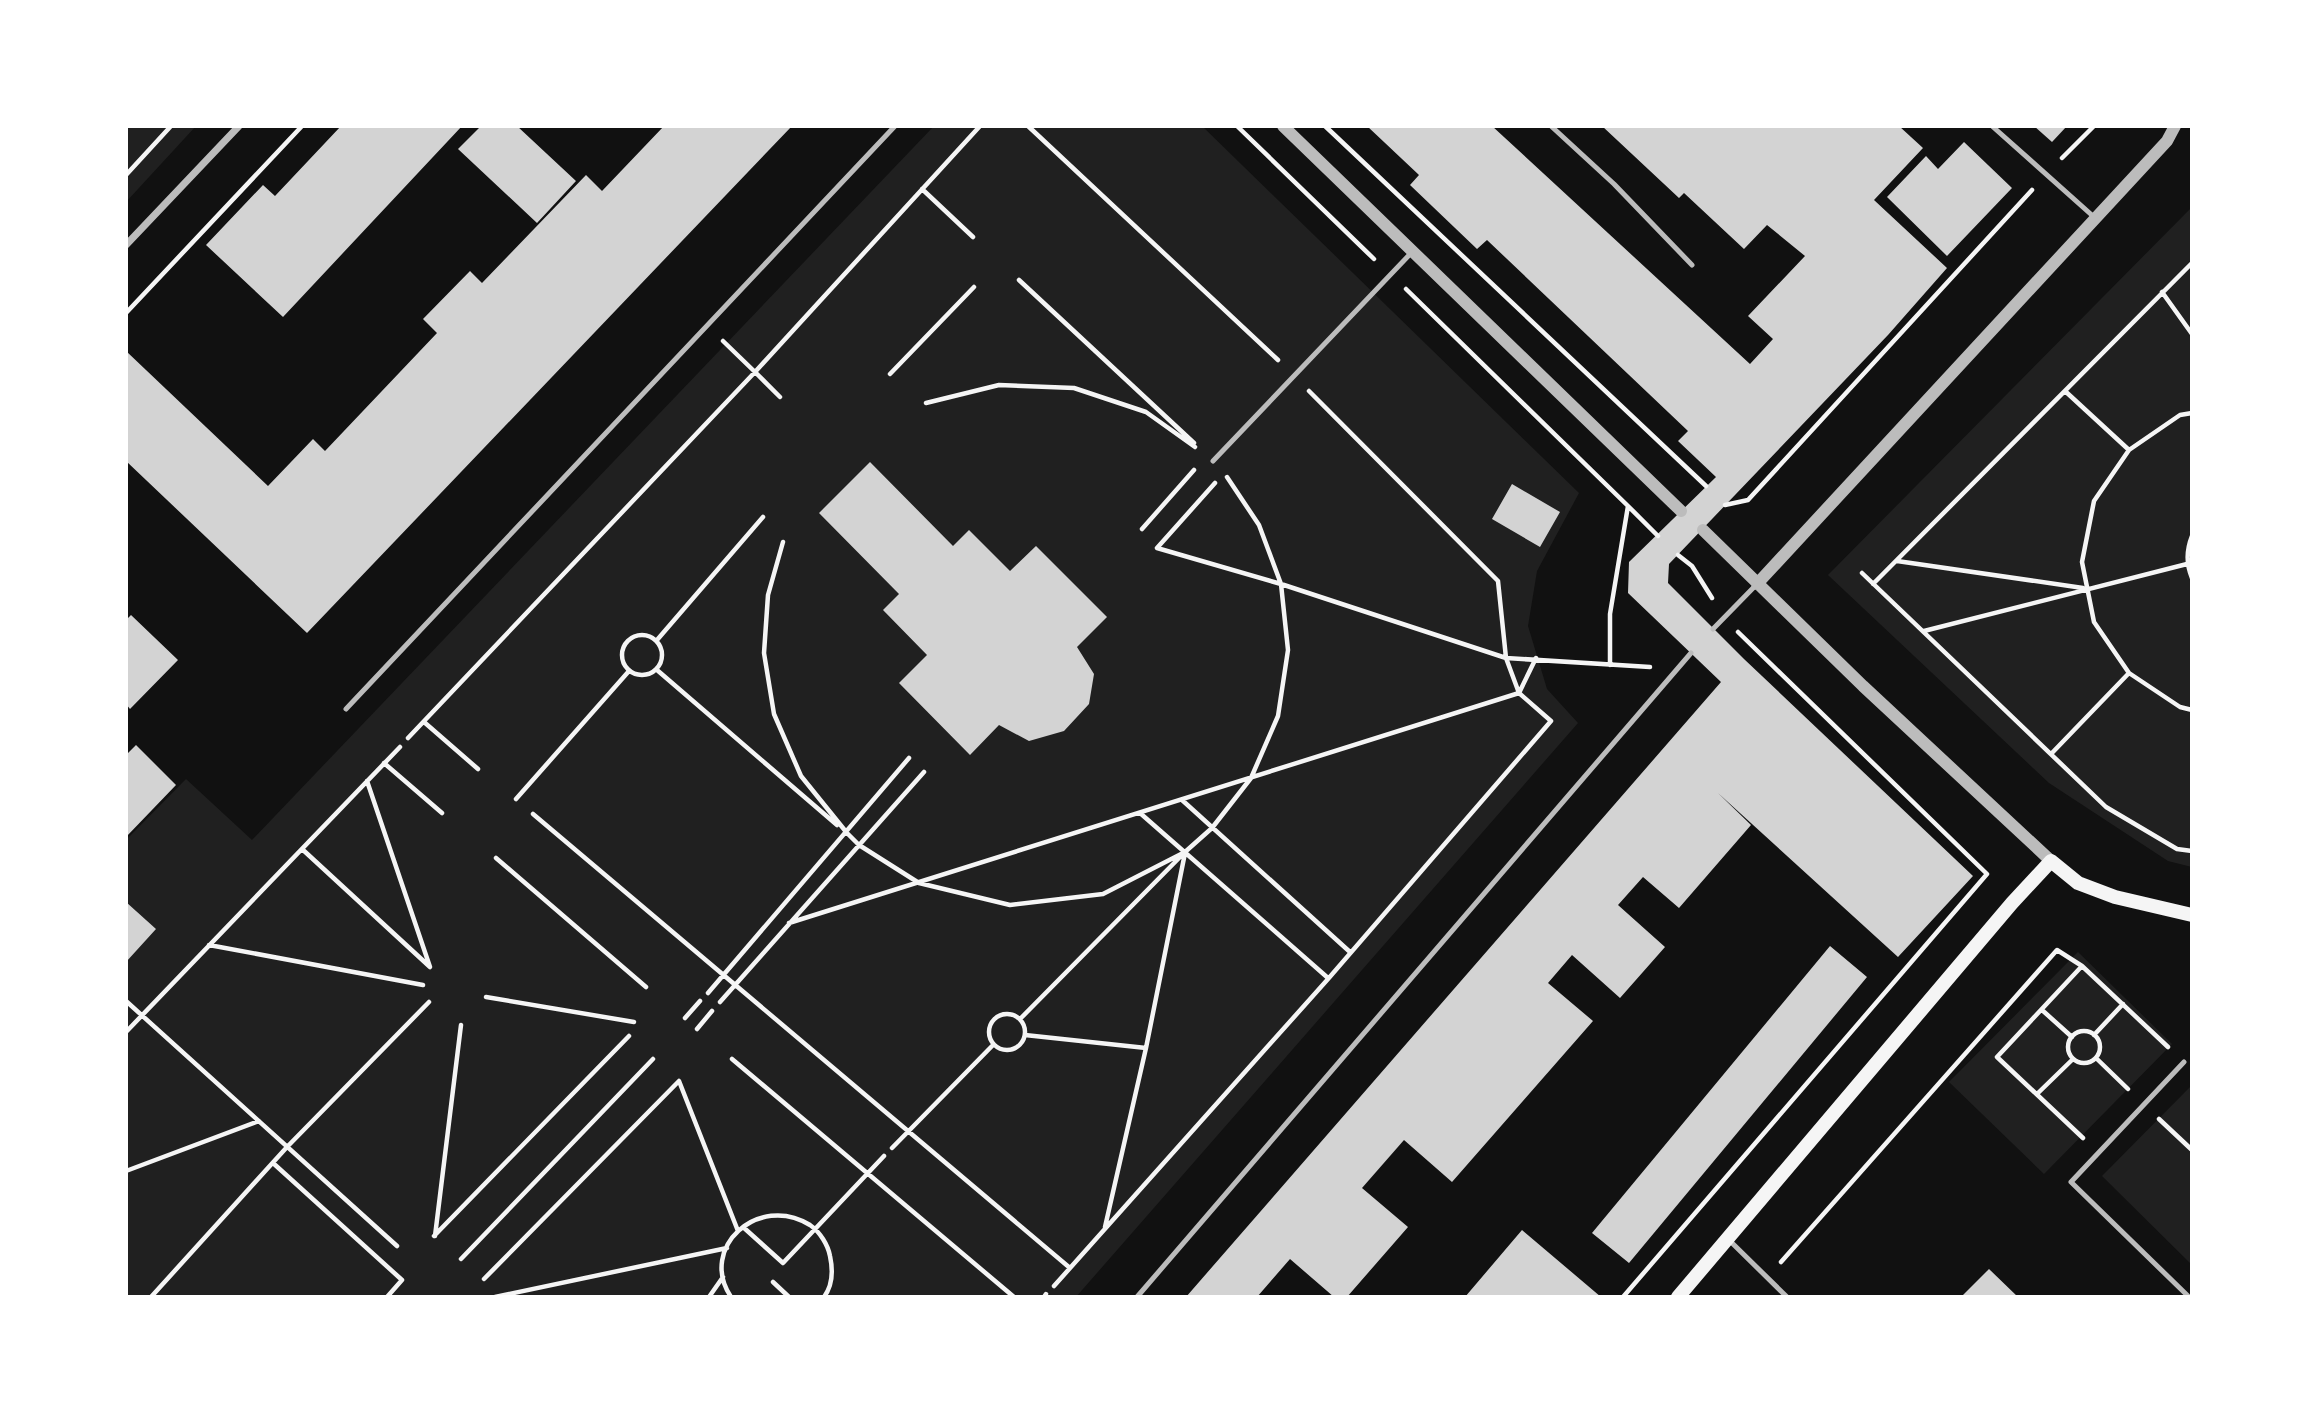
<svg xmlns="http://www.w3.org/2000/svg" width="2318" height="1423" viewBox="0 0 2318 1423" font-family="'IBM Plex Serif',serif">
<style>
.green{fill:#202020}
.building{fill:#d3d3d3}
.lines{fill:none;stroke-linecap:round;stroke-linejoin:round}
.path{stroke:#f5f5f5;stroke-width:4.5}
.service{stroke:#bcbcbc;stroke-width:5}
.minor{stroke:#bcbcbc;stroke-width:7}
.tertiary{stroke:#bcbcbc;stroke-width:12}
.secondary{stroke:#f5f5f5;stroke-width:14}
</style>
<rect width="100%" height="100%" fill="#111"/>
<path class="green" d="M 126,126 L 196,126 L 126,202 Z
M 934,126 L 1202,126 L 1579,493 L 1537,571 L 1528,626 L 1547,689 L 1578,723 L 1076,1297 L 126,1297 L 126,840 L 186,779 L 252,840 Z
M 2192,207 L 2192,867 L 2168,861 L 2049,783 L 1828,575 Z
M 2078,952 L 2172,1044 L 2044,1174 L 1949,1082 Z
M 2192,1085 L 2192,1265 L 2102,1176 Z"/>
<path class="building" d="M 341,126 L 462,126 L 283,317 L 206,245 L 263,185 L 275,196 Z
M 481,126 L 517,126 L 576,181 L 537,223 L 458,149 Z
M 664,126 L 792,126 L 307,633 L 126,461 L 126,351 L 268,486 L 313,439 L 325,451 L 437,333 L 423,319 L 470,271 L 482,283 L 586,175 L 602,191 Z
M 1367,126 L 1492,126 L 1750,364 L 1773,339 L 1748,316 L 1805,256 L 1767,225 L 1744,249 L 1684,193 L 1679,198 L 1602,126 L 1899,126 L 1923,148 L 1874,200 L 1947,268 L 1888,335 L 1669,564 L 1668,583 L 1744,659 L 1973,876 L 1898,957 L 1718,793 L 1751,825 L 1679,908 L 1643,877 L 1618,905 L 1665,947 L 1620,998 L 1572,955 L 1548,983 L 1593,1021 L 1452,1182 L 1404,1140 L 1362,1188 L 1408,1227 L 1347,1297 L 1334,1297 L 1290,1259 L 1257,1297 L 1186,1297 L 1721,682 L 1628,593 L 1629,562 L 1716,477 L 1678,441 L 1688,431 L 1487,240 L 1477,249 L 1410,185 L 1419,175 Z
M 2034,126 L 2067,126 L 2052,142 Z
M 1964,142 L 2012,188 L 1947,256 L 1887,197 L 1926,156 L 1938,169 Z
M 870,462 L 953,546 L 969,530 L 1010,571 L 1036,546 L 1107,617 L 1077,647 L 1094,674 L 1089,704 L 1064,731 L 1029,741 L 999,725 L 970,755 L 899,683 L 927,655 L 883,610 L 899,594 L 819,513 Z
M 1512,484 L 1560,512 L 1540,547 L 1492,519 Z
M 131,615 L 178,660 L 130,709 L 126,704 L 126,620 Z
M 136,745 L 176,785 L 126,837 L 126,755 Z
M 126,902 L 156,929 L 126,962 Z
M 1830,946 L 1867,977 L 1629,1263 L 1592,1233 Z
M 1522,1230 L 1601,1297 L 1465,1297 Z
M 1989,1269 L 2018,1297 L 1961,1297 Z"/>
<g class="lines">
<path class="path" d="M 1028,126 L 1278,360
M 1237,126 L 1374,259
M 1325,126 L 1706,486
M 2062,158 L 2094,126
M 126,175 L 171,126
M 922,189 L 973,237
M 1019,280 L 1194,443
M 1406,289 L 1628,506
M 2162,292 L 2192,334
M 126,313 L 302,126
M 723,341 L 755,372 L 980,126
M 890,374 L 974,287
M 2065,391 L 2129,450
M 926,403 L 999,385 L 1074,388 L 1146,412 L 1195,447
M 2192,413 L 2180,415 L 2129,450 L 2094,501 L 2082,562 L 2094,622 L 2129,673 L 2180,707 L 2192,710
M 1215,483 L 1157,548 L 1281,584 L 1506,658 L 1650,667
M 1725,505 L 1748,500 L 2032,190
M 1142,529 L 1194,470
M 2192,536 C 2186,551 2186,564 2192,578
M 783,542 L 768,595 L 764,653 L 774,714 L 801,776 L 847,833 L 859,845 L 919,883 L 1010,905 L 1103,894 L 1185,852 L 1212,828 L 1251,778 L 1278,716 L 1288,650 L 1281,584 L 1259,525 L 1227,477
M 1678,555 L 1692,566 L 1712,598
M 1897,561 L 2083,588
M 1862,573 L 2106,807 L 2177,849 L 2192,851
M 1873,584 L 2192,263
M 1924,631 L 2187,564
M622 655a20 20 0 1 1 40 0a20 20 0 1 1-40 0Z
M 657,640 L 763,517
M 1610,665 L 1610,614 L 1628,506 L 1658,536
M 657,670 L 837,825
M 424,722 L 478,769
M 408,738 L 755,372 L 780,397
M 2051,754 L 2129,673
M 384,763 L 442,813
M 516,799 L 629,671
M 1182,800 L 1350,952
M 1140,813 L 1328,978
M 533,814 L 1070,1268
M 302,849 L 430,967 L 367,781
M 496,858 L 646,987
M 789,923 L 1519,693 L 1536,658
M 209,945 L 423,985
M 2082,966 L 1997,1057 L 2083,1138
M 708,993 L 909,758
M 486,997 L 634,1022
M 126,1001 L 397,1246
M 720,1002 L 924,772
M 2042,1010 L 2072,1037
M989 1032a18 18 0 1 1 36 0a18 18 0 1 1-36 0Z
M 685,1018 L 700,1001
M 1020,1019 L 1182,855
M 697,1029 L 712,1011
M2068 1047a16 16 0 1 1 32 0a16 16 0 1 1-32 0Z
M 126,1032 L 400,747
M 1025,1035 L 1146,1048
M 2094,1035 L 2123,1004
M 2096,1058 L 2128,1089
M 732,1059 L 1014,1297
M 2037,1094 L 2073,1059
M 2159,1119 L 2192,1150
M 892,1148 L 993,1045
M 273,1163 L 402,1280 L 387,1297
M 126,1171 L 259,1121
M 743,1227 L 783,1263 L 884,1156
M 1105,1227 L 1146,1048 L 1185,853
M 434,1236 L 629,1036
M 435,1236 L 461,1025
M 461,1259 L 653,1059
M 1781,1262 L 2057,950 L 2082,966 L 2168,1047
M 484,1279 L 679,1081 L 738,1231
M 773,1282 L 789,1297
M 1054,1286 L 1328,979 L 1551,721 L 1519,693 L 1506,658 L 1498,581 L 1309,391
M 151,1297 L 287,1147 L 429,1002
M 495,1297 L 727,1248
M 709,1297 L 723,1277
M 731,1297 C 698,1248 758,1193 810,1225 C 820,1232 828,1245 830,1256 C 833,1270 833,1285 824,1297
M 1044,1297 L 1046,1294
M 1623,1297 L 1987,874 L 1738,632"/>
<path class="service" d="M 1551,126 L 1614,184 L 1692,265
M 1992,126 L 2094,217
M 1213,461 L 1413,251
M 1713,629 L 1757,584
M 346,709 L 895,126
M 2184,1062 L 2071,1182 L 2189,1297
M 1729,1240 L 1787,1297
M 1137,1297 L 1691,653"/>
<path class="minor" d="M 126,245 L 239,126"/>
<path class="tertiary" d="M 1283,126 L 1681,511
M 1703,530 L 1863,686 L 2051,861
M 1757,584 L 2167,141 L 2175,126"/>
<path class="secondary" d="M 1678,1297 L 2012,903 L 2051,861 L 2078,883 L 2115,897 L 2192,915"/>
</g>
<rect width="2318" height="1423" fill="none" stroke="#ffffff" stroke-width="256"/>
</svg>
